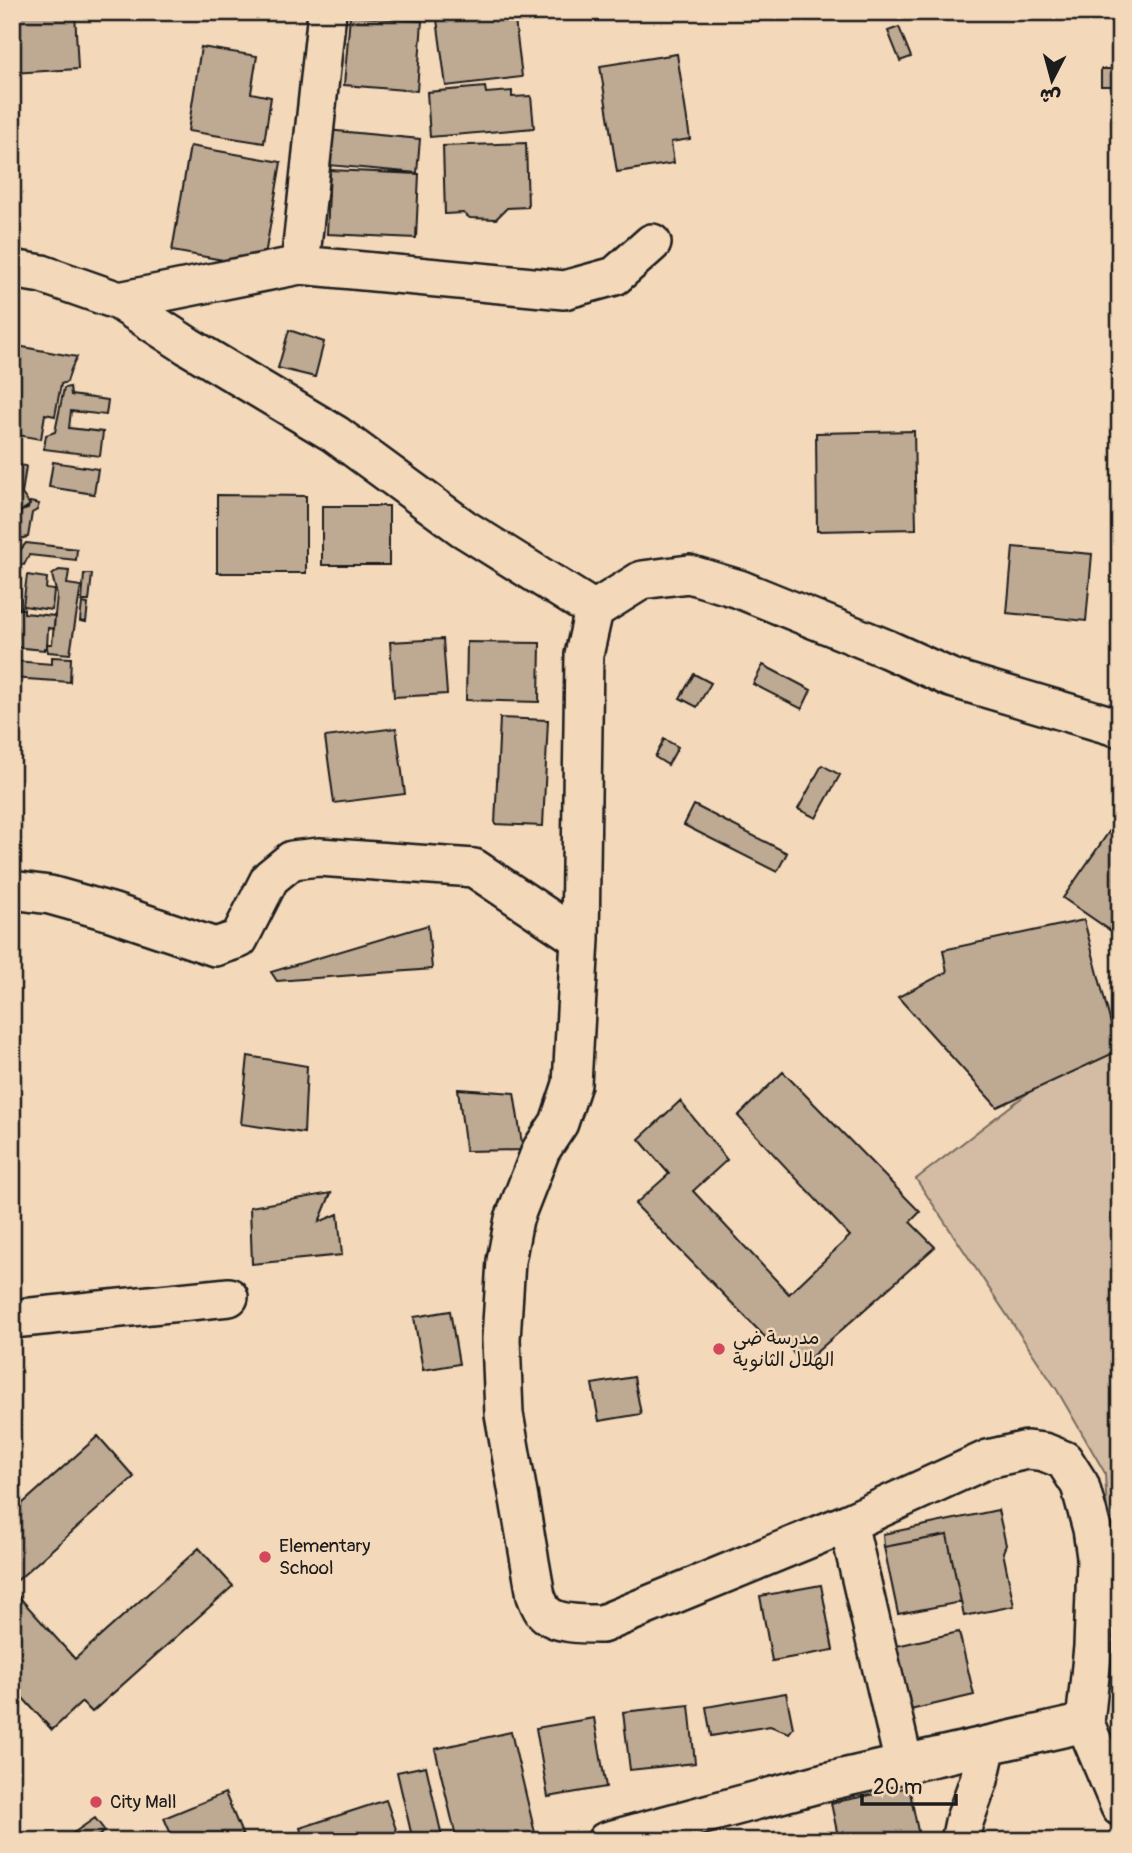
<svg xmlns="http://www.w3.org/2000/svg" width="1132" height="1853" viewBox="0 0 1132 1853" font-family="Pangolin,'Playpen Sans Arabic',sans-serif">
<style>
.green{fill:#d3bca3;stroke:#786c60;stroke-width:2}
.building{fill:#bea992;stroke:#1c1c1c;stroke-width:2}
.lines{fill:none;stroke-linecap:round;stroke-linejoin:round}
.minor-casing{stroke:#1c1c1c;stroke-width:42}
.minor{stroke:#f3d8ba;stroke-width:37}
.poi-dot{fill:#d1495b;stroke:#f3d8ba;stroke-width:2.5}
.labels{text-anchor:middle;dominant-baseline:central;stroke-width:5;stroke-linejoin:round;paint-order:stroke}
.poi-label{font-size:19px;fill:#1c1c1c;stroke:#f3d8ba;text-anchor:start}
</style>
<rect width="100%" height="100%" fill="#f3d8ba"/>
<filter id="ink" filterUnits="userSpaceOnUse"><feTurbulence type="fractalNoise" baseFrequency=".0143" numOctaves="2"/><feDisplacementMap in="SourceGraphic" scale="14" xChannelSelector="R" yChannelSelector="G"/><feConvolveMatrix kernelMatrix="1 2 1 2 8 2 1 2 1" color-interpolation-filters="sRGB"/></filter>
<g filter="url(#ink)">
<path class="green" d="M 1120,1022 L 1120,1684 L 1101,1691 L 1108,1531 L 1105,1473 L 1057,1390 L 916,1179 Z"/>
<path class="building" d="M 12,12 L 75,12 L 78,69 L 12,73 Z
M 436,12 L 514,12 L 522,77 L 446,86 Z
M 350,16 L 422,21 L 417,91 L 344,85 Z
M 899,27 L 911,57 L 900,61 L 888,31 Z
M 201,47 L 257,56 L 251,93 L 271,97 L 264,143 L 188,131 Z
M 677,54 L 690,139 L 671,142 L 674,163 L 617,172 L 600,66 Z
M 1101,69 L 1117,69 L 1117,86 L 1101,86 Z
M 485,87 L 486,93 L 512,91 L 512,97 L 531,96 L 534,128 L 430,137 L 427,92 Z
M 316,129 L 420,139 L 417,173 L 329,165 L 327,190 L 310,188 Z
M 526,143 L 528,207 L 507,208 L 496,219 L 470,218 L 463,213 L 445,214 L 443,146 Z
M 190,146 L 281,162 L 263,267 L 172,251 Z
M 330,170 L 419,174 L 416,238 L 327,234 Z
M 289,330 L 324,342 L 315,377 L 278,368 Z
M 12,345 L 77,357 L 71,369 L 67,382 L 61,384 L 55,416 L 45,414 L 41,439 L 12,434 Z
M 70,387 L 71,395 L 108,400 L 106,415 L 71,411 L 69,428 L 103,432 L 100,456 L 44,449 L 46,435 L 55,432 L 64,388 Z
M 914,431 L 916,529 L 817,531 L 816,433 Z
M 53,462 L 98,469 L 94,494 L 49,487 Z
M 12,464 L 26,466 L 22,494 L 30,505 L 21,511 L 16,533 L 12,533 Z
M 217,495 L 306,496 L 306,573 L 217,573 Z
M 30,502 L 39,504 L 37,510 L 32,513 L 28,537 L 19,539 L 12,538 L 12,533 L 16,533 L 21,511 L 28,509 Z
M 322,506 L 389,506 L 389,565 L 322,565 Z
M 26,543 L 77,549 L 76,560 L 29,555 L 24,565 L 12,563 L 12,553 L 17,554 Z
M 1013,547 L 1092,554 L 1086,621 L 1007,613 Z
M 59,570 L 69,571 L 67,584 L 81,586 L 70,654 L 48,652 L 47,648 L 47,644 L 52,644 L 57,595 L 52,575 Z
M 84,574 L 92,574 L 89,601 L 82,601 Z
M 27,575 L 47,578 L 46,589 L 54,590 L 52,610 L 23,606 Z
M 13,580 L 20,580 L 19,609 L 12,608 Z
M 82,603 L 88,604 L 86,622 L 80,621 Z
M 16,608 L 24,609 L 24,613 L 55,616 L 54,629 L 48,628 L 47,648 L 44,648 L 44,650 L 13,647 Z
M 443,639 L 447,694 L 394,697 L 390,642 Z
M 467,642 L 540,643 L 539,702 L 466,700 Z
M 52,657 L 71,658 L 70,682 L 12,678 L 14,661 L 52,664 Z
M 763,665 L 811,690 L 802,709 L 753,684 Z
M 694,674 L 711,683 L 697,707 L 680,698 Z
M 500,718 L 548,720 L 543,826 L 495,824 Z
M 396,728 L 405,794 L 334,803 L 325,737 Z
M 664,739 L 678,747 L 668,765 L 655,757 Z
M 822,765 L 840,775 L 816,818 L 798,809 Z
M 694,805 L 787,853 L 777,872 L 684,825 Z
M 1120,816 L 1120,937 L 1063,898 Z
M 1084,920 L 1118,1051 L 997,1107 L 898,997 L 947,972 L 943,950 Z
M 428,925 L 432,969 L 277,981 L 271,972 Z
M 248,1056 L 307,1066 L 304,1133 L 241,1124 Z
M 783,1072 L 920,1212 L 910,1222 L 935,1247 L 802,1365 L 783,1339 L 773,1345 L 635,1204 L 669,1174 L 639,1139 L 680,1101 L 727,1160 L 693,1191 L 789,1294 L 850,1236 L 738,1116 Z
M 458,1089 L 514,1093 L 523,1150 L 466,1151 Z
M 331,1193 L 319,1222 L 338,1214 L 342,1255 L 252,1264 L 250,1207 Z
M 450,1311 L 459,1364 L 423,1370 L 414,1317 Z
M 634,1377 L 641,1414 L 599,1421 L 592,1384 Z
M 98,1436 L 134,1477 L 12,1585 L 12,1513 Z
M 998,1510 L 1006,1545 L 1003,1552 L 1014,1606 L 964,1616 L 947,1535 L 884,1547 L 883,1534 Z
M 947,1535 L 961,1602 L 898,1614 L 884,1547 Z
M 199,1548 L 233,1586 L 92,1712 L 82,1702 L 52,1730 L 12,1686 L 12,1589 L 75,1659 Z
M 821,1585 L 833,1650 L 772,1661 L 760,1596 Z
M 959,1632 L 974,1695 L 906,1711 L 892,1647 Z
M 786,1693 L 793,1728 L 789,1733 L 770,1726 L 711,1736 L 706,1707 Z
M 689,1705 L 695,1763 L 630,1770 L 623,1712 Z
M 594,1718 L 606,1787 L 548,1797 L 536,1728 Z
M 511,1732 L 535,1833 L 503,1841 L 457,1841 L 435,1749 Z
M 426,1766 L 443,1841 L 413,1841 L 397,1772 Z
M 909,1787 L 920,1841 L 839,1841 L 831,1803 Z
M 225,1793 L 245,1841 L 174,1841 L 164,1818 Z
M 386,1800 L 400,1841 L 304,1841 L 300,1828 Z
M 95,1818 L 105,1831 L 91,1841 L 62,1841 Z"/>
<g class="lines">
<g class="minor-casing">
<path id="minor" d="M 300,265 L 327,12
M 12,269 L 42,274 L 119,301 L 188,346 L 335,434 L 463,528 L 594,610
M 119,301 L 300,265 L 564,290 L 615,276 L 652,243
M 1120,728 L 951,678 L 887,649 L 739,589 L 689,574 L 642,580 L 594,610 L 584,655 L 580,939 L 572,1084 L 559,1123 L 541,1150 L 514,1219 L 506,1261 L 501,1339 L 504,1414 L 536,1596 C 538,1601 541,1609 544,1612 C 556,1625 586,1624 602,1624 L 848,1523 L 988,1459 L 1027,1450 L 1044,1452 L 1064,1460 L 1080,1485 L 1092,1529 L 1096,1557 L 1095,1592 L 1093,1647 L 1085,1723 L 1120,1807
M 12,890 L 50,895 L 111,912 L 215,947 L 239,939 L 270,878 L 292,860 L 319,857 L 474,868 L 580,939
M 12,1319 L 229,1297
M 848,1523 L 904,1764
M 606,1841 L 825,1782 L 1085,1723
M 960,1841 L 964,1822 L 979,1780 L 987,1745"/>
</g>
<use href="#minor" class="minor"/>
</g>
</g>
<g class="poi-dot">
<circle cx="719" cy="1349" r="7"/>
<circle cx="265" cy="1557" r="7"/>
<circle cx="96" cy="1802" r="7"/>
</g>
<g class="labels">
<g class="poi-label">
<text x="733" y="1338">مدرسة ضي<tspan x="733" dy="22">الهلال الثانوية</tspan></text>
<text x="279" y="1546">Elementary<tspan x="279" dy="22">School</tspan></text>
<text x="110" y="1802">City Mall</text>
</g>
</g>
<rect width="1132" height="1853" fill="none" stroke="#f3d8ba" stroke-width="42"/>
<rect x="21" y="21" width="1090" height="1811" fill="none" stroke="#1c1c1c" stroke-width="2.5" filter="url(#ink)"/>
<g transform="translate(1052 80) rotate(186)" stroke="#f3d8ba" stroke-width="5" paint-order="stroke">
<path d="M0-5L12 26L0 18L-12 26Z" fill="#1c1c1c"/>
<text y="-10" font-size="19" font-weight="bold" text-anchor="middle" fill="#1c1c1c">ش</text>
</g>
<path d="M862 1794v10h94v-10" fill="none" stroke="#1c1c1c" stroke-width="3.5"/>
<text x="873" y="1794" font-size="21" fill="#1c1c1c" stroke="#f3d8ba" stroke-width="5" paint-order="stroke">20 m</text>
</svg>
